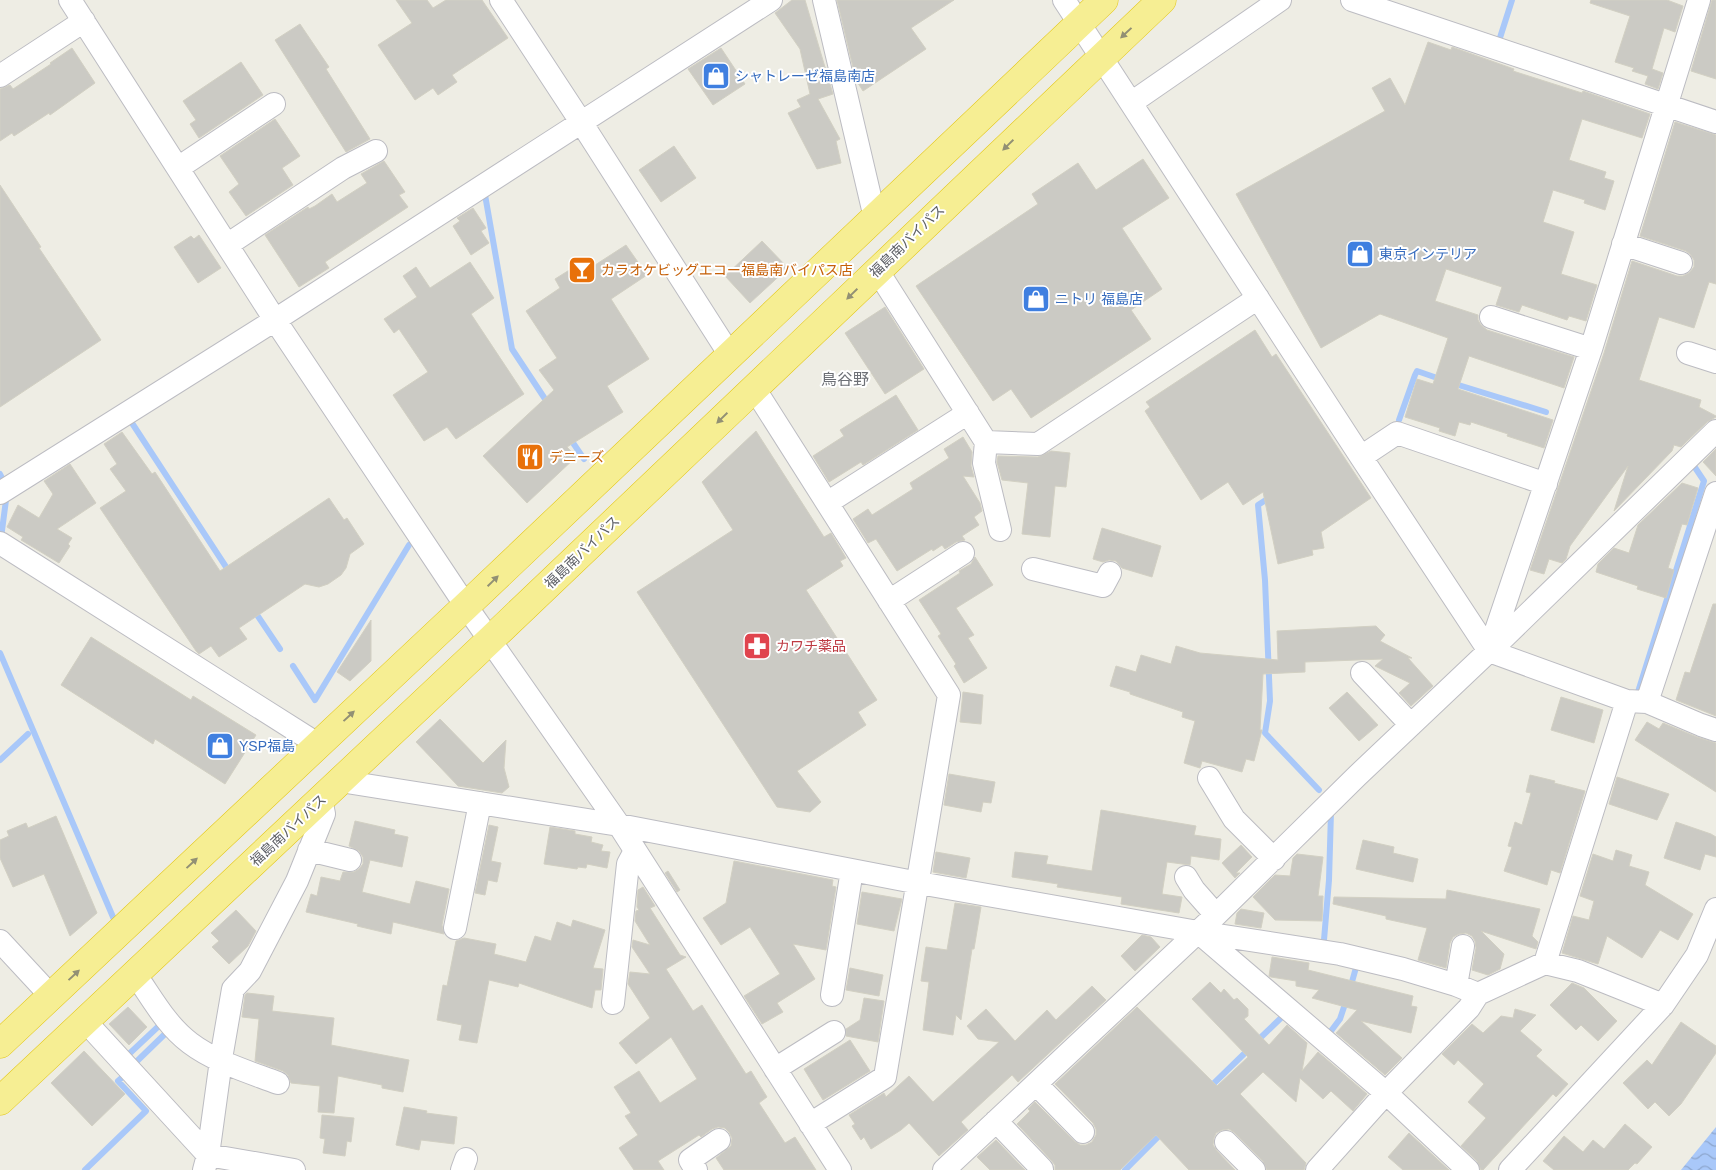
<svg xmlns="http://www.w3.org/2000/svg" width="1716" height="1170" viewBox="0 0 1716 1170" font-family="Helvetica,'Noto Sans JP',sans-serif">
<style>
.water{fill:url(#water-waves)}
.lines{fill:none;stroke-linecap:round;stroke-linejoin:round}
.stream{stroke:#a9c8f9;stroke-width:6}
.building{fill:#cbcac4;stroke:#d2d0c3}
.minor-casing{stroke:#bcbcc2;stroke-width:24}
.highway-casing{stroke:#e3c50f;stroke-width:29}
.minor{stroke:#fff;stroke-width:22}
.highway{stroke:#f6ee93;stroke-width:28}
.oneway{fill:#929074}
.labels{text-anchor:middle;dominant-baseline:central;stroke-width:4;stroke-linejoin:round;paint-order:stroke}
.shop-label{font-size:14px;fill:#366cbe;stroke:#fff;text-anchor:start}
.street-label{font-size:14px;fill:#5c5e64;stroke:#fff}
.food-label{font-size:14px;fill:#c56008;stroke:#fff;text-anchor:start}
.health-label{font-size:14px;fill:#be3a42;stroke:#fff;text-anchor:start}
.quarter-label{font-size:16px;fill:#6d7076;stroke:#fff}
</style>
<defs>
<pattern id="water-waves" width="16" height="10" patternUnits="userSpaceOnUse" patternTransform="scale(1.25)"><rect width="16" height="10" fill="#a9c8f9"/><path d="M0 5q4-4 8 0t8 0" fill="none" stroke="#8da6cd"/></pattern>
</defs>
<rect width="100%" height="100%" fill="#eeede4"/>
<path class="water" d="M 1716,1127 L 1716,1170 L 1681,1170 Z"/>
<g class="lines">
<path class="stream" d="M 1498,44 L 1512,0
M 484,189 L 512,349 L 549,405
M 1452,383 L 1546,412
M 130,420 L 230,573
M 1399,420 L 1415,375 L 1417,371 L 1443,380
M 569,437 L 584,459
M 0,474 L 4,482
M 1272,496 L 1258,505 L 1265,580 L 1270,701 L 1265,733 L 1319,790
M 1,538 L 6,500
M 253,609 L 280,649
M 0,653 L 116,924
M 293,666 L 315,700 L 409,545
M 1638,692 L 1704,481 L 1692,463
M 0,760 L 28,734
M 1324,940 L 1329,880 L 1331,812
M 1350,989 L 1357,964
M 1328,1035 L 1340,1019 L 1347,998
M 1256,1042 L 1283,1016
M 129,1054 L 162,1023 L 160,1021
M 134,1064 L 167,1032 L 169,1034
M 1208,1089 L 1249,1049
M 85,1170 L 146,1111 L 118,1081 L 126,1074
M 1125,1170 L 1163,1132"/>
</g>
<path class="building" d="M 396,0 L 427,0 L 433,8 L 446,0 L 482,0 L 508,38 L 452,75 L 457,82 L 438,95 L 433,88 L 415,100 L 378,45 L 412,23 Z
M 792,0 L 805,0 L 833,94 L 818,99 L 840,139 L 836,141 L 841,163 L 817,169 L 788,113 L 801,107 L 797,100 L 810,94 L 800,49 L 775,13 Z
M 837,0 L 954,0 L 911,28 L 926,49 L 863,91 L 856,80 Z
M 1591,0 L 1667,0 L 1683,6 L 1675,32 L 1664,28 L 1652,69 L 1663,73 L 1658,89 L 1645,84 L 1648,76 L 1632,71 L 1634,68 L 1615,62 L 1630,16 L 1590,3 Z
M 1712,0 L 1716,0 L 1716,79 L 1691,71 Z
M 300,24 L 329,67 L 326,69 L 370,139 L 346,152 L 275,40 Z
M 1428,42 L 1451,50 L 1452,47 L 1514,69 L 1513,71 L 1582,93 L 1583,91 L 1650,114 L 1642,138 L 1582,119 L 1569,160 L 1606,172 L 1604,178 L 1614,181 L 1605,210 L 1584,203 L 1585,200 L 1553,190 L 1543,222 L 1574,232 L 1561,274 L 1597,285 L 1586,321 L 1569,316 L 1567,320 L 1522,305 L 1519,312 L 1496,305 L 1502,287 L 1446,269 L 1435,301 L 1478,315 L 1478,320 L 1481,325 L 1487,330 L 1574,357 L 1564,388 L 1469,356 L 1458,389 L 1553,420 L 1544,448 L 1507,436 L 1508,434 L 1471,422 L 1470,425 L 1459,422 L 1455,436 L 1439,431 L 1440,428 L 1405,417 L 1417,379 L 1433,384 L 1448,338 L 1380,314 L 1321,348 L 1236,194 L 1385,111 L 1372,88 L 1390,78 L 1405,105 Z
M 72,48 L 95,83 L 50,115 L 49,113 L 14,136 L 12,133 L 0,141 L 0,89 L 10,85 L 13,89 L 51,64 L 50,63 Z
M 721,48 L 745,84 L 713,105 L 688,69 Z
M 241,62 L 263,95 L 199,138 L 190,124 L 196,120 L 183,101 Z
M 275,119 L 300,156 L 282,168 L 293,185 L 246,216 L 229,192 L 239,184 L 220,156 Z
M 1675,122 L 1716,135 L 1716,284 L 1709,282 L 1694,328 L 1659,317 L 1639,380 L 1701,400 L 1699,407 L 1716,416 L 1716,417 L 1707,422 L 1681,447 L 1674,445 L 1672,451 L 1614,511 L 1628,466 L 1570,546 L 1566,559 L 1562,563 L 1549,559 L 1544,574 L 1530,570 L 1604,353 L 1632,261 L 1677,276 L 1683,276 L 1689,273 L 1694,267 L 1694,260 L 1690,254 L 1686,251 L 1640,236 Z
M 674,146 L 696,178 L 661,202 L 639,170 Z
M 1143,159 L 1169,198 L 1122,228 L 1162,289 L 1131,310 L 1151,339 L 1031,418 L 1011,389 L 993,401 L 916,286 L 1038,204 L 1032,194 L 1078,163 L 1096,190 Z
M 384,161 L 405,192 L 399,195 L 408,207 L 325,262 L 329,268 L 299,287 L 265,235 L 308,207 L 309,209 L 315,206 L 332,194 L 337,202 L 367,183 L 361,174 Z
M 0,185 L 41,247 L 39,248 L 101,340 L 0,407 Z
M 473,208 L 486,228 L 481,231 L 489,243 L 471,255 L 453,226 L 460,221 L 457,218 Z
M 199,235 L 221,268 L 198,283 L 174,247 L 191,236 L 194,239 Z
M 762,241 L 788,268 L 750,303 L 725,276 Z
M 626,245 L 647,275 L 611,299 L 649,359 L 607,386 L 623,412 L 567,447 L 576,457 L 527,503 L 483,456 L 554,390 L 539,370 L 557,358 L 526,311 L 560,288 L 555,279 L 587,259 L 592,267 Z
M 470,262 L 494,298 L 471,314 L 524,394 L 456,439 L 447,427 L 424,441 L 393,395 L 428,372 L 399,329 L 394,333 L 384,319 L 417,297 L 403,276 L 416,267 L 430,288 Z
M 885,307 L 924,369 L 885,394 L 845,333 Z
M 1255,330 L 1272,357 L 1276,354 L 1371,498 L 1321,532 L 1324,548 L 1312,550 L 1313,555 L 1278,564 L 1263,492 L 1243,505 L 1228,482 L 1201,500 L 1145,411 L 1150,407 L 1146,402 Z
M 896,395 L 918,430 L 863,465 L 861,462 L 829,482 L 813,456 L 844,436 L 840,430 Z
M 756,431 L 824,537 L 831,533 L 846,558 L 840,561 L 843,566 L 806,590 L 877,700 L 858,712 L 866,725 L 797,771 L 821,802 L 810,812 L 777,807 L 637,592 L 733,530 L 702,482 Z
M 122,432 L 152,474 L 155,472 L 220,571 L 329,498 L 344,520 L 347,518 L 364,544 L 350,554 L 346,568 L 341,575 L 328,584 L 319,587 L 305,584 L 239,628 L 247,639 L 219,657 L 211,646 L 199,654 L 196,651 L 100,508 L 126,491 L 110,469 L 117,464 L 104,444 Z
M 963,437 L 972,452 L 971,466 L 974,477 L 963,476 L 980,503 L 982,511 L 974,517 L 979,525 L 962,536 L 965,540 L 956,542 L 945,549 L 942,545 L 933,551 L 932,549 L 897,571 L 876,539 L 868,543 L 853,519 L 868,509 L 872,515 L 913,489 L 910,483 L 949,458 L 944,449 Z
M 1716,449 L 1716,476 L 1703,462 Z
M 1051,451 L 1070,453 L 1066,487 L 1055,486 L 1050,537 L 1022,534 L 1028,483 L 1002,480 L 997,462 L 998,456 L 1038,457 Z
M 70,464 L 96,503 L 57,529 L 72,538 L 68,544 L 70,546 L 59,563 L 21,540 L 23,537 L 7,527 L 18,505 L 39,518 L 53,494 L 44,481 Z
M 1682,483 L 1698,488 L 1687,525 L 1682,524 L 1668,568 L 1674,570 L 1666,598 L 1637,589 L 1638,586 L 1596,572 L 1598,564 L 1614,548 L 1629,553 L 1638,525 Z
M 1102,528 L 1161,546 L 1152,577 L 1122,568 L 1116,561 L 1109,560 L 1103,562 L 1093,559 Z
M 975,557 L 993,585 L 956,608 L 974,635 L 968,638 L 987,668 L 964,683 L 954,666 L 956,664 L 938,636 L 941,634 L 919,600 L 960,573 L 959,571 L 971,564 Z
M 1713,604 L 1716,604 L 1716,716 L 1676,700 L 1685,672 L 1690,673 Z
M 371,620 L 371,661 L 350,681 L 337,672 Z
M 1376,626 L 1385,635 L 1380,641 L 1412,658 L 1408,658 L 1433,686 L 1411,706 L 1399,693 L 1410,683 L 1375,666 L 1383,659 L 1305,662 L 1305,672 L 1263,674 L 1260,730 L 1262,730 L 1254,761 L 1246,759 L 1242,772 L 1202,761 L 1200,768 L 1184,763 L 1195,721 L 1182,717 L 1183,712 L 1130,694 L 1130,692 L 1110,686 L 1116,666 L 1136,672 L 1141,655 L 1171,664 L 1176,646 L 1200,653 L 1278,660 L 1277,631 Z
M 91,637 L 191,700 L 193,696 L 256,735 L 225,784 L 155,739 L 153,744 L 61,685 Z
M 963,692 L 983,695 L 981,724 L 960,722 Z
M 1347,692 L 1378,725 L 1359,741 L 1329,708 Z
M 1561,697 L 1603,710 L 1594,743 L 1551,730 Z
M 440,719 L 483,763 L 506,740 L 504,768 L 509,787 L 502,793 L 458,786 L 416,742 Z
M 1647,722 L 1659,729 L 1663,723 L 1697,737 L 1716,743 L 1716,792 L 1635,740 Z
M 949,774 L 995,782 L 991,803 L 983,802 L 981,812 L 944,805 Z
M 1530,775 L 1555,781 L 1554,783 L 1585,791 L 1560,873 L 1551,870 L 1547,885 L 1504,871 L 1512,847 L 1508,846 L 1515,822 L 1522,825 L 1531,793 L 1526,792 Z
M 1617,777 L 1669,794 L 1657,820 L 1609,804 Z
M 1101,810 L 1196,826 L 1194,835 L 1221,839 L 1219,860 L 1191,856 L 1190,865 L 1167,862 L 1162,894 L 1182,897 L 1179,913 L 1121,904 L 1122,897 L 1057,887 L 1058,884 L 1012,877 L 1015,852 L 1048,856 L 1046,864 L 1092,871 Z
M 56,816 L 97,913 L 70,936 L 44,874 L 13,887 L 0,858 L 0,840 L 9,836 L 7,831 L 26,823 L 28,828 Z
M 355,821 L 395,830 L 394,834 L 408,837 L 402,867 L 370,860 L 362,892 L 410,904 L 416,881 L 449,889 L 442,925 L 444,934 L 393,922 L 391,934 L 357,926 L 358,924 L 306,912 L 311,894 L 317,896 L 321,877 L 340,881 L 343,872 L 354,872 L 359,869 L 363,864 L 363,857 L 359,851 L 349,846 Z
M 1676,822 L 1711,834 L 1716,837 L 1716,857 L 1705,854 L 1700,870 L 1664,858 Z
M 489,825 L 498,827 L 491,861 L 501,863 L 497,882 L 488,880 L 485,895 L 475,893 Z
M 550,827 L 575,831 L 575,834 L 592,837 L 591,842 L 603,845 L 601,851 L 610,852 L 607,868 L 587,864 L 586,868 L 578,867 L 577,869 L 544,864 Z
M 1363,840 L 1394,847 L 1393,853 L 1418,859 L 1413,882 L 1356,869 Z
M 1241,845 L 1252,857 L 1236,873 L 1240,873 L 1235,878 L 1222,863 Z
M 1616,850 L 1632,855 L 1629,866 L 1649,872 L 1645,885 L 1693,914 L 1678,940 L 1660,930 L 1642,958 L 1607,936 L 1598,964 L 1562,953 L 1573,916 L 1589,920 L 1594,901 L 1580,896 L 1593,854 L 1613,861 Z
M 936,852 L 970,858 L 966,878 L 933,872 Z
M 1297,854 L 1323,857 L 1318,896 L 1323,896 L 1322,921 L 1275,920 L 1253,897 L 1275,875 L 1290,876 L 1293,858 Z
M 734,861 L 833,880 L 832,886 L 836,887 L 826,950 L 793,944 L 815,979 L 777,1003 L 783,1012 L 762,1024 L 744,996 L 780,974 L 750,927 L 721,945 L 703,918 L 726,903 Z
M 668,871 L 680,890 L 677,892 L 665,873 Z
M 643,887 L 655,906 L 650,908 L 680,955 L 686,957 L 666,969 L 693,1011 L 702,1005 L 746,1074 L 751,1071 L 767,1097 L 759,1103 L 785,1143 L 795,1137 L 816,1170 L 724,1170 L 716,1158 L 731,1146 L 732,1138 L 729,1132 L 725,1128 L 718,1127 L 712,1129 L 701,1137 L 699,1135 L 658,1161 L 664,1170 L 634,1170 L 619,1148 L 638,1135 L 625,1116 L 631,1113 L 614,1087 L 639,1071 L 660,1103 L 697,1079 L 671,1037 L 636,1064 L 619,1043 L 650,1018 L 628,984 L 630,972 L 650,974 L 632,947 L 633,940 L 650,945 L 635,921 L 636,911 L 639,910 L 637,907 L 638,890 Z
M 1447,890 L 1540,909 L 1532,936 L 1538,942 L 1536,949 L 1481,931 L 1504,954 L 1500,969 L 1488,975 L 1472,970 L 1476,948 L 1475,941 L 1472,936 L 1466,933 L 1459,934 L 1453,937 L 1450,943 L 1446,968 L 1418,960 L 1427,928 L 1386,919 L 1386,916 L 1333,904 L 1334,897 L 1446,899 Z
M 862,892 L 902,899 L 894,931 L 857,924 Z
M 955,903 L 981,907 L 974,949 L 972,949 L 961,1020 L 956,1015 L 953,1035 L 923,1030 L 929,982 L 921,981 L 926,947 L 947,950 Z
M 1241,909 L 1264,913 L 1261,928 L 1235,924 L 1237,913 Z
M 236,910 L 256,931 L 248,946 L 229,964 L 212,947 L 219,941 L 211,933 Z
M 573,920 L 605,930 L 593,968 L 603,969 L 601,990 L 595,990 L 592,1008 L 519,983 L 518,987 L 489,980 L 477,1043 L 459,1040 L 462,1025 L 437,1020 L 443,985 L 447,986 L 456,941 L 464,938 L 496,944 L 494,954 L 526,962 L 535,936 L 551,941 L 557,922 L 571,927 Z
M 1142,935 L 1151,937 L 1160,947 L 1135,971 L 1121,956 Z
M 1272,957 L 1309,963 L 1308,970 L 1413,996 L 1411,1006 L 1417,1007 L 1411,1033 L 1361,1021 L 1402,1058 L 1385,1075 L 1336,1033 L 1357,1010 L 1312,998 L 1319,990 L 1296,986 L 1296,981 L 1271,977 L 1269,976 Z
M 850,968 L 883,975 L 879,996 L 846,990 Z
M 1210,982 L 1221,993 L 1224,989 L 1234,1000 L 1237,998 L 1248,1009 L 1248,1016 L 1244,1019 L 1269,1045 L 1287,1025 L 1307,1043 L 1302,1071 L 1318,1052 L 1367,1094 L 1353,1111 L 1331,1091 L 1323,1099 L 1300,1078 L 1296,1102 L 1263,1072 L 1240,1094 L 1306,1163 L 1304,1170 L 1267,1170 L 1263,1161 L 1235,1133 L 1229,1129 L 1222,1130 L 1216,1133 L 1214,1138 L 1213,1145 L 1217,1151 L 1235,1170 L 1189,1170 L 1156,1135 L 1120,1170 L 1055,1170 L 1055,1165 L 1051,1160 L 1017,1124 L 1030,1111 L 1028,1109 L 1035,1102 L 1074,1141 L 1080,1145 L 1086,1145 L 1092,1142 L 1096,1135 L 1096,1129 L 1093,1123 L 1055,1084 L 1137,1007 L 1217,1086 L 1248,1057 L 1192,999 Z
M 1572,983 L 1584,988 L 1617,1021 L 1598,1041 L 1581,1025 L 1576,1030 L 1550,1005 Z
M 1092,986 L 1106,1000 L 1018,1082 L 1012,1075 L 961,1122 L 968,1130 L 939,1156 L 909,1123 L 901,1130 L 871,1149 L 864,1137 L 861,1140 L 852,1126 L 855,1124 L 849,1115 L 884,1093 L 886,1097 L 909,1076 L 933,1102 L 999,1042 L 978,1039 L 967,1026 L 986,1009 L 1015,1041 L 1047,1010 L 1056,1020 Z
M 247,993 L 274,996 L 272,1011 L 334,1018 L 331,1045 L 409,1060 L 403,1092 L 382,1088 L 382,1085 L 338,1076 L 334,1113 L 318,1112 L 320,1086 L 291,1083 L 288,1075 L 283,1071 L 255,1061 L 259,1019 L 242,1017 L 245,995 Z
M 864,998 L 884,1001 L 878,1042 L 846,1036 L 846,1029 L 860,1020 Z
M 128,1007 L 147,1027 L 129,1045 L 109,1024 Z
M 1515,1009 L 1536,1015 L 1520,1031 L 1542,1050 L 1536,1056 L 1568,1084 L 1556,1097 L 1553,1094 L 1483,1170 L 1481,1170 L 1477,1161 L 1461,1146 L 1486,1118 L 1468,1102 L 1484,1084 L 1458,1060 L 1454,1065 L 1442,1054 L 1472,1024 L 1483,1033 L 1501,1016 L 1513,1018 Z
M 1681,1022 L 1716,1046 L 1716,1053 L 1681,1104 L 1669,1116 L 1655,1102 L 1648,1109 L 1623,1083 L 1647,1060 L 1652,1065 Z
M 850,1040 L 870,1071 L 823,1100 L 804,1069 Z
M 84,1051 L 125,1094 L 92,1126 L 51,1083 Z
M 404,1107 L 427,1111 L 426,1113 L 457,1117 L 454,1144 L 421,1140 L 419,1150 L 396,1145 Z
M 322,1115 L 354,1118 L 351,1142 L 347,1141 L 345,1156 L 323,1153 L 325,1139 L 320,1138 Z
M 1625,1124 L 1652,1147 L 1637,1164 L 1635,1163 L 1628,1170 L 1554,1170 L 1543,1161 L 1564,1136 L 1583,1152 L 1593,1140 L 1604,1149 Z
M 1409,1133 L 1449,1170 L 1403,1170 L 1388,1157 Z
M 996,1140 L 1025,1170 L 990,1170 L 977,1157 Z"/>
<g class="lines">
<g class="minor-casing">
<path id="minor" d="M 70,0 L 275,320 L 466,606 L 619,825 L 840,1170
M 501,0 L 581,122 L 730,355
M 824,0 L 875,218
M 1064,0 L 1361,457 L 1489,651 L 1627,701 L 1647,702 L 1701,725 L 1716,730
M 1352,0 L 1716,122
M 0,76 L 84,21
M 1131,103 L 1280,0
M 178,168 L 274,104
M 1623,244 L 1681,263
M 227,245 L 343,168 L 376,151
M 877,270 L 986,442 L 1038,444 L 1258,298
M 1491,317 L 1591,349
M 1688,353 L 1716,362
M 754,388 L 949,695 L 885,1077 L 810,1124
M 986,442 L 984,463 L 1000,530
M 1361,457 L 1397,433 L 1546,484
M 0,493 L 275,320 L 771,0
M 827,503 L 968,413
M 0,543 L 319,745
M 1033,569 L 1103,586 L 1110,573
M 889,601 L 963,553
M 1493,648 L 1716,431
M 1362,673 L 1411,725
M 1647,702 L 1716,493
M 1209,778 L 1234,819 L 1274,859
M 340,781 L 619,825 L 919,883 L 1198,932 L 1340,954 L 1403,969 L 1456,985 L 1478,994 L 1469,1008 L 1386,1093 L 1317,1170
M 309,850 L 350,860
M 1186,877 L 1194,890 L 1216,915
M 455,928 L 480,803
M 1198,932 L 1386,1093 L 1468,1170
M 0,941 L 51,996
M 1545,963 L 1627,701
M 135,974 C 152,998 166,1025 190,1043 C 215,1062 249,1072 278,1083
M 1456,985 L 1463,946
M 1478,994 L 1545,963 L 1578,971 L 1663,1005
M 832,995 L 852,870
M 613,1003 L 628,864 L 635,851
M 85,1021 L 208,1155 L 294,1170
M 775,1069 L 834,1032
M 1036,1084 L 1083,1132
M 996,1121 L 1042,1169
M 1226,1142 L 1254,1170
M 204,1170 L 208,1155 L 222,1053 L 233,989 L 250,971 L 297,881 L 324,814 L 321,799
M 462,1170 L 466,1159
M 696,1170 L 690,1160 L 719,1140
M 944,1170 L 1216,915 L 1357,776 L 1489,651 L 1591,349 L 1699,0
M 1510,1170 L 1663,1005 L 1697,955 L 1716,909"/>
</g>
<g class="highway-casing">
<path id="highway" d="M 0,1044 L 466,606 L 1104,0
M 0,1101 L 490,640 L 1162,0"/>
</g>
<use href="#minor" class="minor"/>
<use href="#highway" class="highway"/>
</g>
<defs><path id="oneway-solid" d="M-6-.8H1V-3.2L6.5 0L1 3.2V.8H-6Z" transform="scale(1.25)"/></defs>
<g class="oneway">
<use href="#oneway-solid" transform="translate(1126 33) rotate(137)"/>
<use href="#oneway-solid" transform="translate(1008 145) rotate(136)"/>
<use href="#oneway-solid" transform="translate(852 294) rotate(136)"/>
<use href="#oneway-solid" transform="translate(722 418) rotate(136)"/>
<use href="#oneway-solid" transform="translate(493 581) rotate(-44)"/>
<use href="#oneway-solid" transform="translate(349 716) rotate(-43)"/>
<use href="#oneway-solid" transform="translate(192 863) rotate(-43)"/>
<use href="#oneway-solid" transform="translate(74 975) rotate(-43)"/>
</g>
<defs>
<g id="shop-square" transform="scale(1.4375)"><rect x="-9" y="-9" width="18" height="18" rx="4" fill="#3f7fe0" stroke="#fff"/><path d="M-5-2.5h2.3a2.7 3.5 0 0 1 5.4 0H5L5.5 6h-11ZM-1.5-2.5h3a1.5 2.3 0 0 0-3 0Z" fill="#fff"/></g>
<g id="bar-square" transform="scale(1.4375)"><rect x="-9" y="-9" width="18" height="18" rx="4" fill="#e8710a" stroke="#fff"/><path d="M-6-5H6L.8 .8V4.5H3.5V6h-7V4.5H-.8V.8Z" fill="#fff"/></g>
<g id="restaurant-square" transform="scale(1.4375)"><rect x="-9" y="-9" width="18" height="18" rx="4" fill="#e8710a" stroke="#fff"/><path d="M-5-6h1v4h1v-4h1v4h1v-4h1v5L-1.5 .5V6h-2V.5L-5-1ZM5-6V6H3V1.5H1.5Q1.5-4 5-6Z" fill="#fff"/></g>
<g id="pharmacy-square" transform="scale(1.4375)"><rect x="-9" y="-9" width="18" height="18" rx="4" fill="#e0444e" stroke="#fff"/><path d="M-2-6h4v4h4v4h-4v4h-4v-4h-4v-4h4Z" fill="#fff"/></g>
</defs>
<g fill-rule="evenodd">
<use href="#shop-square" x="716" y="76"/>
<use href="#shop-square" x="1360" y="254"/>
<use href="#bar-square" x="582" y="270"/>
<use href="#shop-square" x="1036" y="299"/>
<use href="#restaurant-square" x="530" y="457"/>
<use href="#pharmacy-square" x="757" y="646"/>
<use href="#shop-square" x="220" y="746"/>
</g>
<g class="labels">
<g class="shop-label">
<text x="735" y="76">シャトレーゼ福島南店</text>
<text x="1379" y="254">東京インテリア</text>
<text x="1055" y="299">ニトリ 福島店</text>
<text x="239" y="746">YSP福島</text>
</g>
<g class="street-label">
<text transform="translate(907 241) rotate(-44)">福島南バイパス</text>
<text transform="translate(582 552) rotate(-44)">福島南バイパス</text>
<text transform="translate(288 830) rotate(-43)">福島南バイパス</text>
</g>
<g class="food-label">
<text x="601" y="270">カラオケビッグエコー福島南バイパス店</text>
<text x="549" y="457">デニーズ</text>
</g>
<g class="health-label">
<text x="776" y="646">カワチ薬品</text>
</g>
<g class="quarter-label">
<text x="845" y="379">鳥谷野</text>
</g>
</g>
</svg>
